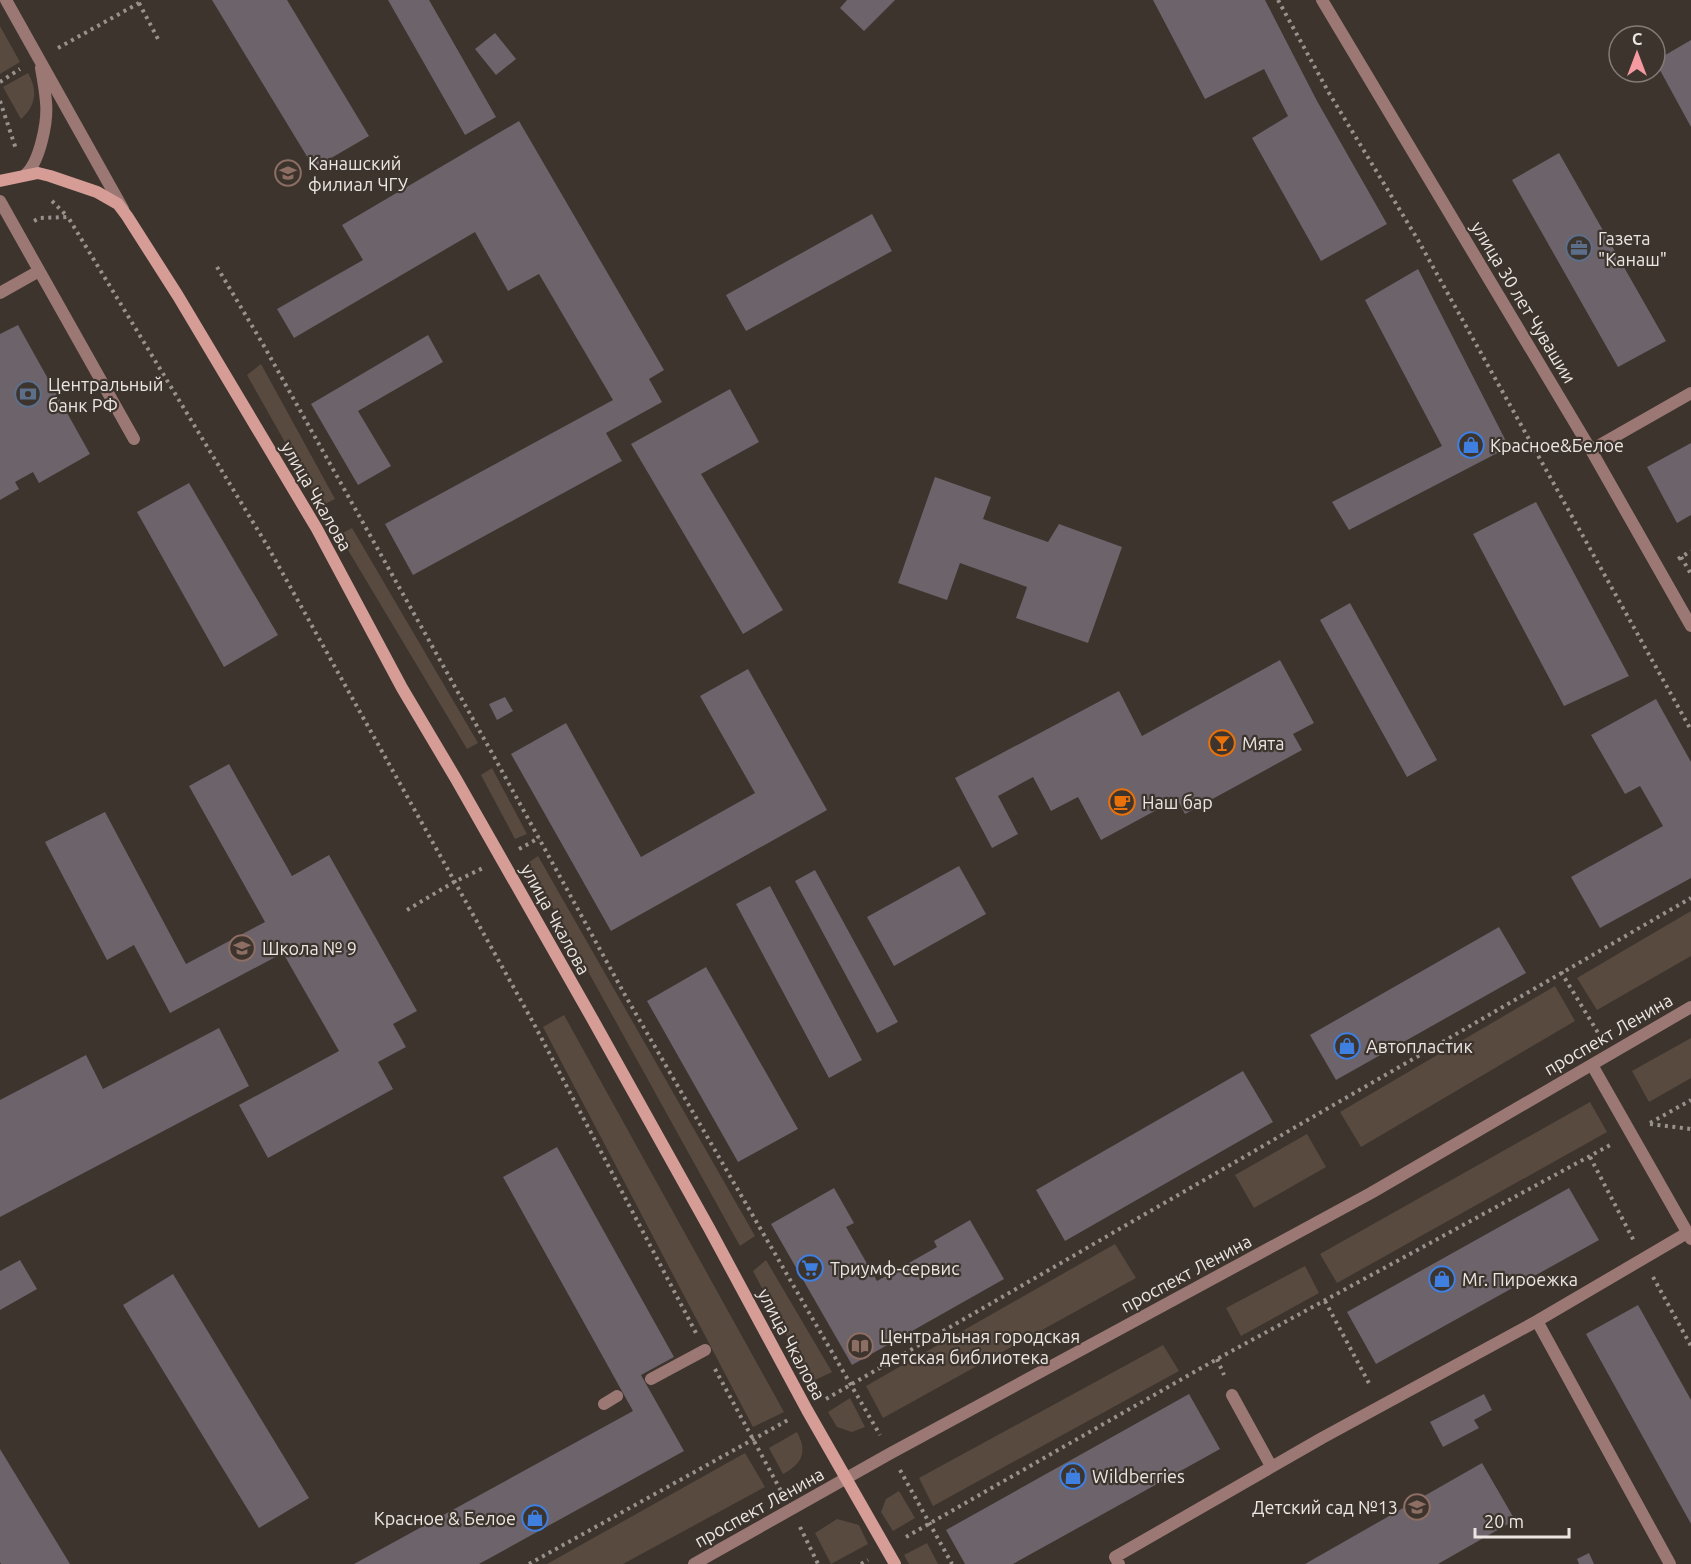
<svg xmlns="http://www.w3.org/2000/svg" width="1691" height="1564" viewBox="0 0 1691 1564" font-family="Ubuntu,sans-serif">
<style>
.green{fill:#584a3f}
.building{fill:#6c636b}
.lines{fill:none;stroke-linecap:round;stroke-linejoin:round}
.path{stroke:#98918c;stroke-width:4;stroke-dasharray:3 4.5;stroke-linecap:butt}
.service{stroke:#9c7874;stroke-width:12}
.minor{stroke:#9c7874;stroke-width:12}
.tertiary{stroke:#9c7874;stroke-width:12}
.secondary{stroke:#d59d96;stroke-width:12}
.labels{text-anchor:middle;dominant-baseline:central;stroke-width:4.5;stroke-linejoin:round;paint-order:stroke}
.poi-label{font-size:18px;fill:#ebe6e2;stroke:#3d342e;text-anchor:start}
.street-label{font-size:18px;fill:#ebe6e2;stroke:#3d342e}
</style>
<rect width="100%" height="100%" fill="#3d342e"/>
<path class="green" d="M 0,26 L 20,62 L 0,74 Z
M 28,73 C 38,90 36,106 21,119 L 3,87 Z
M 261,364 L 335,499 L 321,506 L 247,375 Z
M 352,528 L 478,743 L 467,749 L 339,535 Z
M 492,768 L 527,834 L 515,839 L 481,775 Z
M 538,856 L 755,1236 L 740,1246 L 528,863 Z
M 1691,911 L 1691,956 L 1597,1010 L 1577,978 Z
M 1555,986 L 1575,1021 L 1361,1147 L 1340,1112 Z
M 564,1015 L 784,1412 L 753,1427 L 543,1027 Z
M 1691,1038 L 1691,1078 L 1649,1102 L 1632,1071 Z
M 1590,1102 L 1607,1132 L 1337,1283 L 1320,1254 Z
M 1307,1134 L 1326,1167 L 1254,1208 L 1235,1175 Z
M 1115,1244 L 1136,1278 L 883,1418 L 866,1386 Z
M 766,1260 L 832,1372 L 811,1382 L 753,1271 Z
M 1305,1266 L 1319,1293 L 1241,1336 L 1226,1308 Z
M 1163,1345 L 1179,1371 L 933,1506 L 919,1478 Z
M 850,1398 L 865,1427 L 852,1432 L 837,1427 L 828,1412 Z
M 797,1432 C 808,1452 802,1464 783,1474 L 769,1448 Z
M 745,1453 L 765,1487 L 623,1564 L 547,1564 Z
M 899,1491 L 915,1518 L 893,1531 L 881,1512 L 886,1499 Z
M 837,1519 L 859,1525 L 868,1544 L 831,1564 L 815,1533 Z
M 927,1543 L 938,1564 L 909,1564 L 904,1555 Z"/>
<path class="building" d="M 212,0 L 287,0 L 369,136 L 314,168 Z
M 388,0 L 429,0 L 496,117 L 465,135 Z
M 847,0 L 895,0 L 864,31 L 840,8 Z
M 1153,0 L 1265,0 L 1317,101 L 1387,224 L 1321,261 L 1252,138 L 1288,116 L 1264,69 L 1205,99 Z
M 495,33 L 516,59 L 496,75 L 475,49 Z
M 1691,40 L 1691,127 L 1655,61 Z
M 519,121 L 664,370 L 649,379 L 662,402 L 606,433 L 622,461 L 413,575 L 385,524 L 613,400 L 539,274 L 508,291 L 475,232 L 294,338 L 277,309 L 363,260 L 342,225 Z
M 1559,153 L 1666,341 L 1618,367 L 1512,180 Z
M 872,214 L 892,251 L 746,331 L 726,295 Z
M 1418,269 L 1509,447 L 1349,530 L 1332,502 L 1442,446 L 1365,300 Z
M 18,325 L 90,454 L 39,483 L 33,472 L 15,482 L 19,489 L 0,500 L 0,334 Z
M 428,335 L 443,362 L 358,411 L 391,466 L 358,485 L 311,404 Z
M 730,389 L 759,442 L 701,474 L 783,610 L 743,634 L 631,444 Z
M 1691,443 L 1691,515 L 1677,523 L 1647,467 Z
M 935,477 L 991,497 L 983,519 L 1048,542 L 1059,524 L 1122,547 L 1088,643 L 1016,618 L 1027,587 L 960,563 L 947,600 L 898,583 Z
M 189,483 L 278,635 L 224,667 L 137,512 Z
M 1536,502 L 1629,676 L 1564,706 L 1473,534 Z
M 1350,603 L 1437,760 L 1407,777 L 1320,620 Z
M 1280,660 L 1314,723 L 1293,734 L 1302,750 L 1185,814 L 1177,799 L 1101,840 L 1078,797 L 1051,811 L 1033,777 L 998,796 L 1018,834 L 992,848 L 955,778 L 1119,691 L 1142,736 Z
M 748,669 L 827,810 L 611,931 L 511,754 L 566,723 L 641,857 L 755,793 L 700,696 Z
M 505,697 L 513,711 L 497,720 L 489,704 Z
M 1656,699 L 1691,762 L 1691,878 L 1600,928 L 1571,877 L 1663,826 L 1640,786 L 1625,794 L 1591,735 Z
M 229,764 L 292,876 L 329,855 L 417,1011 L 393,1024 L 406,1047 L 378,1062 L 393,1089 L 268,1158 L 239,1105 L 339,1051 L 283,953 L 170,1013 L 134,945 L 107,960 L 45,842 L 105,812 L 186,964 L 265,922 L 189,786 Z
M 959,866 L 986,914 L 894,966 L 867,917 Z
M 815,870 L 898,1022 L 877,1033 L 795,881 Z
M 770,886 L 862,1060 L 829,1078 L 736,904 Z
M 1499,927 L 1526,973 L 1336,1080 L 1310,1035 Z
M 706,967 L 798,1129 L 738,1162 L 647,1001 Z
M 219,1028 L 249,1086 L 0,1217 L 0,1100 L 86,1055 L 103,1089 Z
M 1243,1071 L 1273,1122 L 1065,1241 L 1036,1190 Z
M 557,1147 L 674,1357 L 641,1375 L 684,1451 L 479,1564 L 354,1564 L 633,1411 L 503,1177 Z
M 834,1188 L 854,1223 L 846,1227 L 877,1281 L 937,1247 L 934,1241 L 970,1220 L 1004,1279 L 852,1365 L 771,1224 Z
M 1569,1188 L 1599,1240 L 1376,1364 L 1347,1312 Z
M 20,1260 L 37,1289 L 0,1310 L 0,1271 Z
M 173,1274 L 309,1498 L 259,1528 L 123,1305 Z
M 1638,1305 L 1691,1400 L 1691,1524 L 1586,1334 Z
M 1189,1394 L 1220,1449 L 1013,1564 L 965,1564 L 946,1530 Z
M 1484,1394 L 1492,1410 L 1474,1420 L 1479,1428 L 1443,1447 L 1430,1422 Z
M 0,1449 L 70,1564 L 1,1564 L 0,1562 Z
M 1482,1463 L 1515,1520 L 1438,1564 L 1305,1564 Z
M 1589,1553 L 1594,1564 L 1579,1564 L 1577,1559 Z"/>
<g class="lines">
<path class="path" d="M 1278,0 L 1329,93 L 1418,240 L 1691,730
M 139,3 L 158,39
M 58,48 L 139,3 L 138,0
M 0,82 L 20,69
M 0,101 L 16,149
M 52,201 L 68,217
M 34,221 L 40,218 L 68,217 L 268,547 L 534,1024 L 696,1333
M 217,267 L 264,346 L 492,753 L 625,995 L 880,1435
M 1681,557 L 1691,574
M 1678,559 L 1691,551
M 519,849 L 539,838
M 407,910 L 454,882 L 483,868
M 1561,972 L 1600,1036
M 1650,1123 L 1691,1100
M 1650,1124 L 1691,1129
M 1590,1157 L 1634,1241
M 1653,1277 L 1691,1346
M 1325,1301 L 1371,1387
M 1217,1359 L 1224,1375
M 715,1369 L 781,1491
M 826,1399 L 1691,898
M 900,1470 L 952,1564
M 800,1527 L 818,1564
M 906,1537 L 1217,1359 L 1612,1144
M 529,1564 L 788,1420
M 861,1564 L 868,1560"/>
<path class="service" d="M 0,201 L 134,439
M 0,293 L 39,271
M 1591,450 L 1691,393
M 1537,1321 L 1670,1564
M 651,1379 L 705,1350
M 1232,1395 L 1271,1466
M 604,1404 L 617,1396
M 1119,1564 L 1115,1557 L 1322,1438 L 1537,1321 L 1687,1233"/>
<path class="minor" d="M 1322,0 L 1591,450 L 1691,626
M 1592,1065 L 1691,1239"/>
<path class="tertiary" d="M 6,0 L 123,209
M 25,175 C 40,162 48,121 46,102 C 45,90 43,79 41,68
M 694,1564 L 891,1453 L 1371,1193 L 1691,1007"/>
<path class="secondary" d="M 0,181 L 38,173 L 50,176 L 97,192 L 118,204 L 127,216 L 178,296 L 317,529 L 402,688 L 456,779 L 593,1020 L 709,1228 L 807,1410 L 895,1564"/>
</g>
<defs>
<g id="university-ring" transform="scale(1.35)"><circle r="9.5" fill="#3d342e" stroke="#8d6e63" stroke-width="1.5"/><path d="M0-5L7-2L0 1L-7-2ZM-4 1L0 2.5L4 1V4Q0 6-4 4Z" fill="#8d6e63"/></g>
<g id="office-ring" transform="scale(1.35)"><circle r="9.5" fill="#3d342e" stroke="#5c6f8a" stroke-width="1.5"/><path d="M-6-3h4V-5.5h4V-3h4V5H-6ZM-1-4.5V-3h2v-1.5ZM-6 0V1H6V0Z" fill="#5c6f8a"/></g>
<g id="bank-ring" transform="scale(1.35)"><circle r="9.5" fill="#3d342e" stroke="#5c6f8a" stroke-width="1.5"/><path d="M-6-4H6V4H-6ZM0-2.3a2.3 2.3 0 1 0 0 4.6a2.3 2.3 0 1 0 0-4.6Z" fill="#5c6f8a"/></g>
<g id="shop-ring" transform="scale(1.35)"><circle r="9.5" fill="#3d342e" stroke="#3f7fe0" stroke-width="1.5"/><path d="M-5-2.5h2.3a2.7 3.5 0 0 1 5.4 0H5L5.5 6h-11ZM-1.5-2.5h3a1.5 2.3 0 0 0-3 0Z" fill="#3f7fe0"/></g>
<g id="bar-ring" transform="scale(1.35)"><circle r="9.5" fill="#3d342e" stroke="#e8710a" stroke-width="1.5"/><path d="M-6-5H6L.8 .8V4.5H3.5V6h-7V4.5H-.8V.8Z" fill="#e8710a"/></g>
<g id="cafe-ring" transform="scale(1.35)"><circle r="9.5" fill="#3d342e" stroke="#e8710a" stroke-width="1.5"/><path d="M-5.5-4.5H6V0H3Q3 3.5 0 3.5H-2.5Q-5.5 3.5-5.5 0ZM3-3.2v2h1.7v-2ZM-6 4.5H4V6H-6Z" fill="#e8710a"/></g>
<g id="school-ring" transform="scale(1.35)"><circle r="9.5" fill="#3d342e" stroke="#8d6e63" stroke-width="1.5"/><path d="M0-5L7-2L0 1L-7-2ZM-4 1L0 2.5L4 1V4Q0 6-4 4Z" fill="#8d6e63"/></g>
<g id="supermarket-ring" transform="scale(1.35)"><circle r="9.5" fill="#3d342e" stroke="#3f7fe0" stroke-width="1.5"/><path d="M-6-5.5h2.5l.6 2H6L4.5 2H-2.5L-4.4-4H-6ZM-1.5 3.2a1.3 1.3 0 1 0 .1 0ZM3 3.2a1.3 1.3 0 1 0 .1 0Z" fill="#3f7fe0"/></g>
<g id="library-ring" transform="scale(1.35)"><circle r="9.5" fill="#3d342e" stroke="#8d6e63" stroke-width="1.5"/><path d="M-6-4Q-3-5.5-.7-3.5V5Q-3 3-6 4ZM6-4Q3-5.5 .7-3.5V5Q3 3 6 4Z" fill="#8d6e63"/></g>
</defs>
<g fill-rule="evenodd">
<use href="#university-ring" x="288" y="173"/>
<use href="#office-ring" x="1579" y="248"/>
<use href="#bank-ring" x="28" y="394"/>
<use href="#shop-ring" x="1471" y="445"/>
<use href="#bar-ring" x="1222" y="743"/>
<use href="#cafe-ring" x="1122" y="802"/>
<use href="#school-ring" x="242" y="948"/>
<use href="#shop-ring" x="1347" y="1046"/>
<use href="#supermarket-ring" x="810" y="1268"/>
<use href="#shop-ring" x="1442" y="1279"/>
<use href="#library-ring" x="860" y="1346"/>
<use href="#shop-ring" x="1073" y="1476"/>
<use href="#school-ring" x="1417" y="1507"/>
<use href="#shop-ring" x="535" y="1518"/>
</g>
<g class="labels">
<g class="poi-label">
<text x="308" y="163">Канашский<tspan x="308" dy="21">филиал ЧГУ</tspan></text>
<text x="1598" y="238">Газета<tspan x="1598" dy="21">"Канаш"</tspan></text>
<text x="48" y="384">Центральный<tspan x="48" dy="21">банк РФ</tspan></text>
<text x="1490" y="445">Красное&amp;Белое</text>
<text x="1242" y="743">Мята</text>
<text x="1142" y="802">Наш бар</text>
<text x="262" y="948">Школа № 9</text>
<text x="1366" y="1046">Автопластик</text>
<text x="830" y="1268">Триумф-сервис</text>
<text x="1462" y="1279">Mr. Пироежка</text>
<text x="880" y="1336">Центральная городская<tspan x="880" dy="21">детская библиотека</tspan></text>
<text x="1092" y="1476">Wildberries</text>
<text x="1398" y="1507" text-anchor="end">Детский сад №13</text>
<text x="516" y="1518" text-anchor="end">Красное &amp; Белое</text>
</g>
<g class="street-label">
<text transform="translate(1524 302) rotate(59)">улица 30 лет Чувашии</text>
<text transform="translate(317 496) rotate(60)">улица Чкалова</text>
<text transform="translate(556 919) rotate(61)">улица Чкалова</text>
<text transform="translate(1608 1034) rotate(-30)">проспект Ленина</text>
<text transform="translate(1186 1273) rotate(-28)">проспект Ленина</text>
<text transform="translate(792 1344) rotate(62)">улица Чкалова</text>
<text transform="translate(759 1507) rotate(-29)">проспект Ленина</text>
</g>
</g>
<g transform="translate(1637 54)"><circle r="28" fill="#3d342e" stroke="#837b76" stroke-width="1.5"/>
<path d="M0-4.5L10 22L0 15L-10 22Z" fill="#f49aa0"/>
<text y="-9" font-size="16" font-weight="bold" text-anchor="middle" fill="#ebe6e2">С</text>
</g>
<path d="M1475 1528v9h94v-9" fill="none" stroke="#ebe6e2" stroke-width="3"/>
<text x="1484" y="1528" font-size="18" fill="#ebe6e2" stroke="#3d342e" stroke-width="4.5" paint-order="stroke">20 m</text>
</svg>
